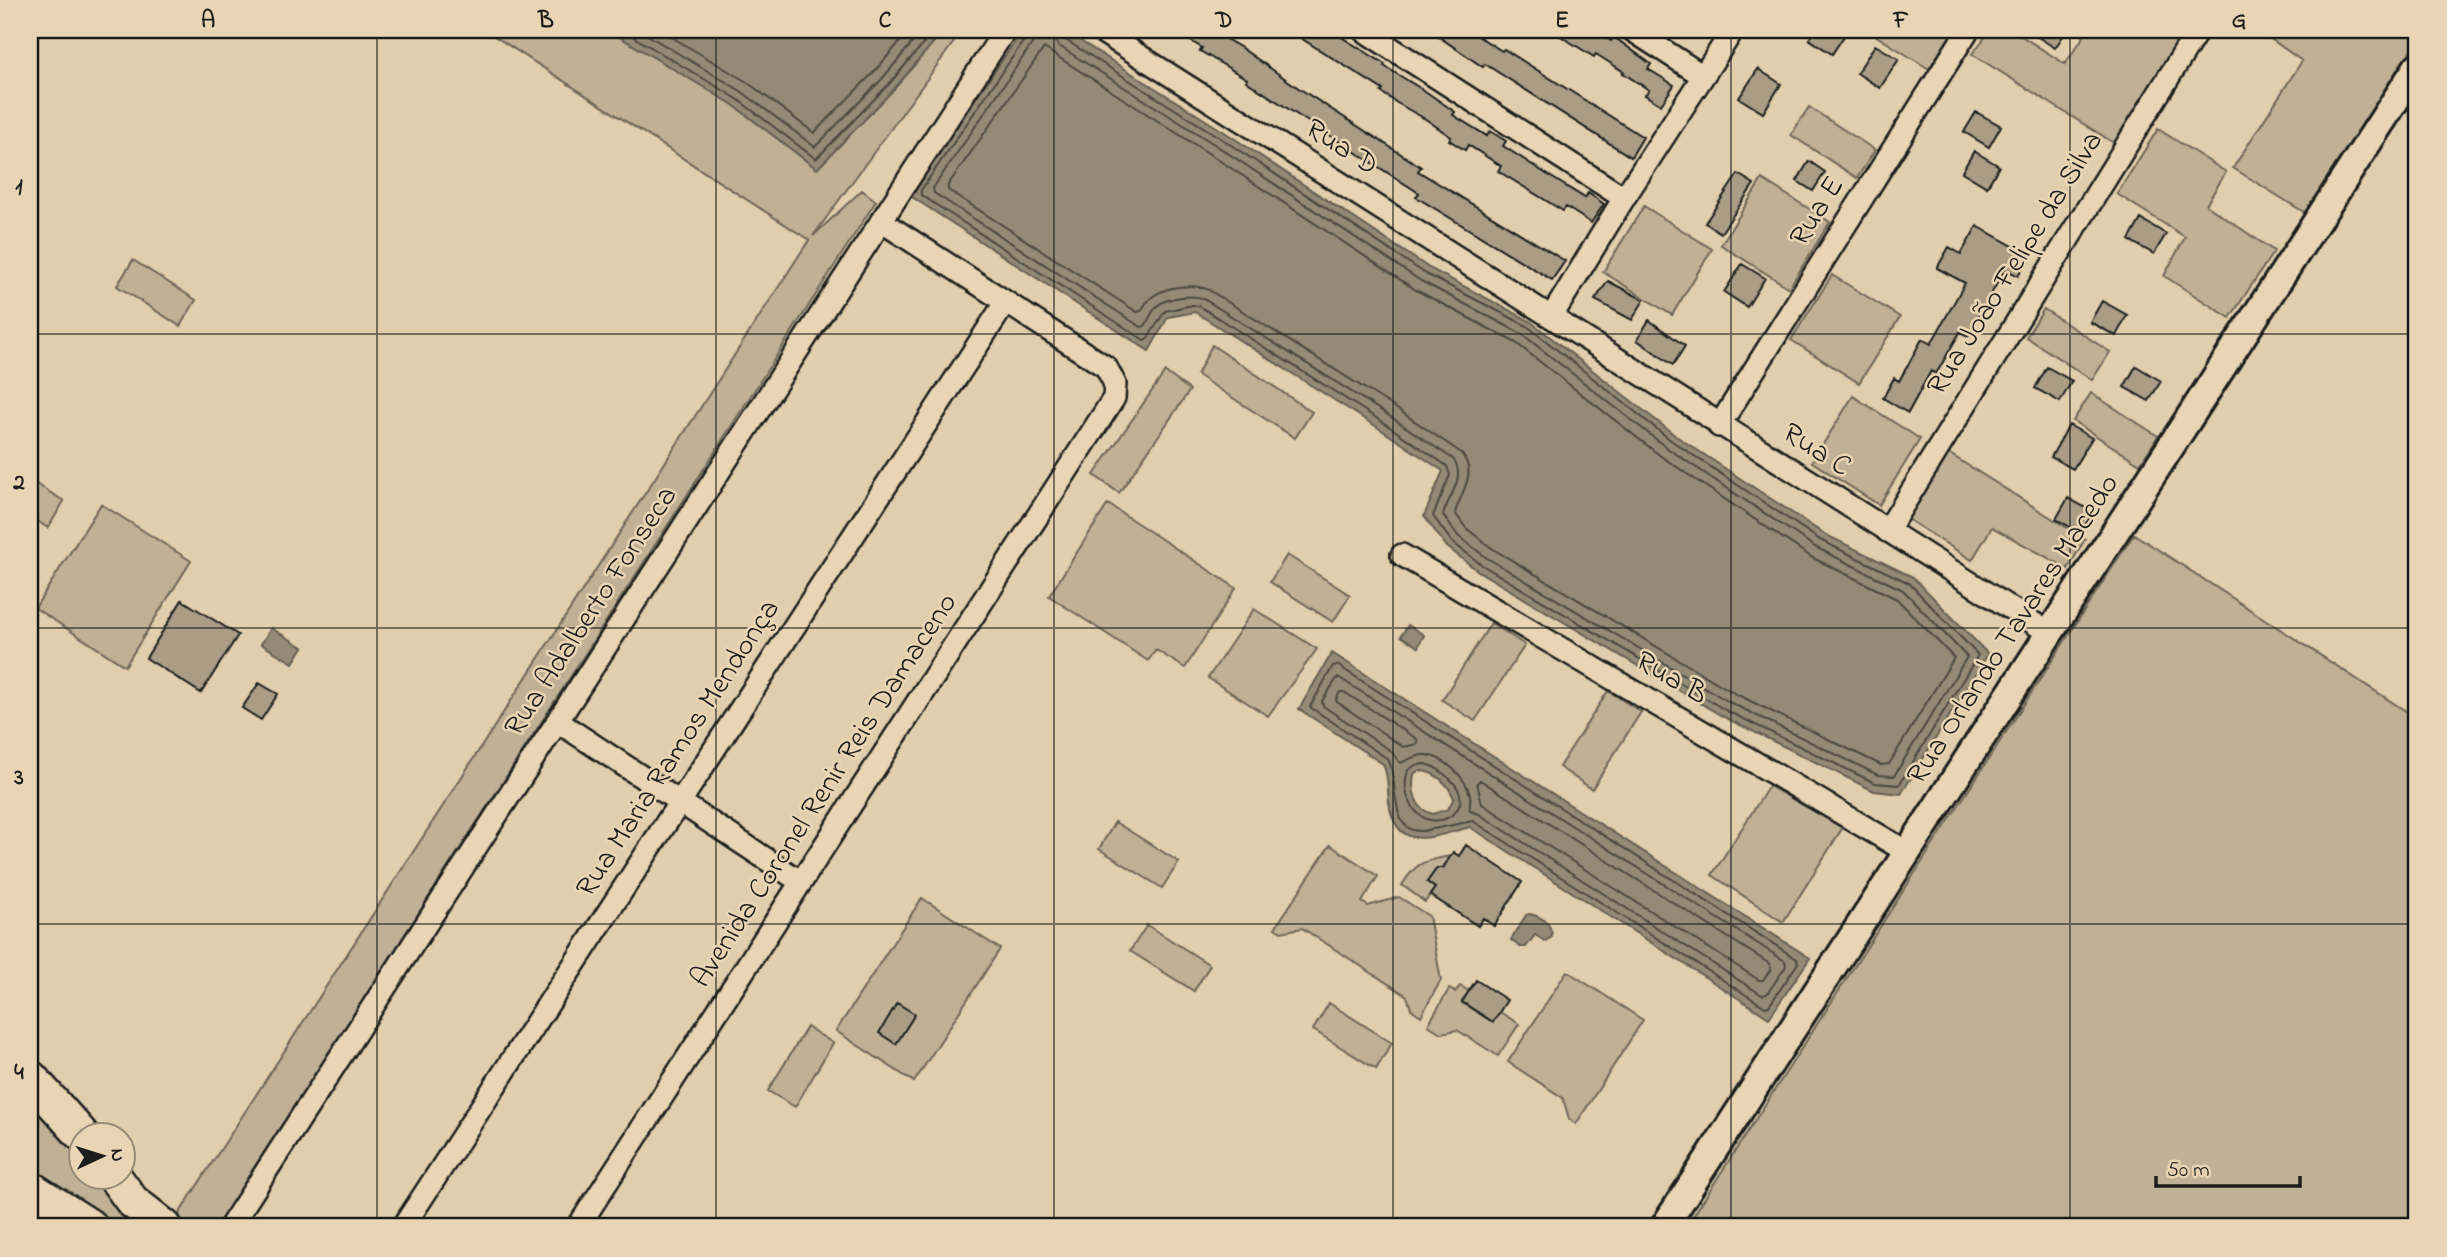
<svg xmlns="http://www.w3.org/2000/svg" width="2447" height="1257" viewBox="0 0 2447 1257" font-family="'Indie Flower',sans-serif">
<style>
.green{fill:#c0b095;stroke:#6e6658;stroke-width:2}
.water{fill:#958a76;stroke:#655e52;stroke-width:2;fill-rule:evenodd}
.lines{fill:none;stroke-linecap:round;stroke-linejoin:round}
.shore{stroke:#4c4840;stroke-width:2}
.building{fill:#aa9c85;stroke:#1c1c1c;stroke-width:2}
.minor-casing{stroke:#1c1c1c;stroke-width:26}
.tertiary-casing{stroke:#1c1c1c;stroke-width:32}
.primary-casing{stroke:#1c1c1c;stroke-width:38}
.minor{stroke:#e9d5b3;stroke-width:21}
.tertiary{stroke:#e9d5b3;stroke-width:26}
.primary{stroke:#e9d5b3;stroke-width:33}
.grid{fill:none;stroke:#1c1c1c;stroke-width:2;stroke-opacity:0.55}
.labels{text-anchor:middle;dominant-baseline:central;stroke-width:5;stroke-linejoin:round;paint-order:stroke}
.street-label{font-size:30px;fill:#1c1c1c;stroke:#e9d5b3}
.neatline{fill:none;stroke:#1c1c1c;stroke-width:2.5}
.grid-label{font-size:23px;text-anchor:middle;font-weight:bold;fill:#1c1c1c}
</style>
<rect width="100%" height="100%" fill="#e1cead"/>
<filter id="ink" filterUnits="userSpaceOnUse"><feTurbulence type="fractalNoise" baseFrequency=".0143" numOctaves="2"/><feDisplacementMap in="SourceGraphic" scale="14" xChannelSelector="R" yChannelSelector="G"/><feConvolveMatrix kernelMatrix="1 2 1 2 8 2 1 2 1" color-interpolation-filters="sRGB"/></filter>
<g filter="url(#ink)">
<path class="green" d="M 485,30 L 608,30 L 732,104 L 817,169 L 894,89 L 944,30 L 962,31 L 813,236 L 862,190 L 876,201 L 217,1227 L 193,1227 L 177,1217 L 809,240 Z
M 1867,30 L 1954,30 L 1929,69 Z
M 1991,30 L 2012,30 L 2065,64 L 2088,30 L 2185,30 L 2114,143 L 1972,54 Z
M 2258,30 L 2413,30 L 2417,32 L 2417,41 L 2307,214 L 2233,168 L 2302,61 Z
M 1809,107 L 1875,150 L 1857,178 L 1791,135 Z
M 2158,129 L 2226,172 L 2206,205 L 2274,251 L 2230,318 L 2164,276 L 2185,237 L 2117,194 Z
M 1762,179 L 1830,222 L 1789,288 L 1721,245 Z
M 1644,206 L 1712,249 L 1672,315 L 1603,272 Z
M 133,260 L 196,300 L 180,326 L 117,286 Z
M 1832,275 L 1900,317 L 1859,383 L 1791,340 Z
M 2044,309 L 2110,352 L 2092,380 L 2026,337 Z
M 1212,345 L 1312,412 L 1295,438 L 1197,375 Z
M 1165,372 L 1190,390 L 1119,493 L 1094,475 Z
M 2091,393 L 2158,436 L 2140,464 L 2073,421 Z
M 1853,396 L 1920,439 L 1879,505 L 1812,462 Z
M 1945,451 L 2085,539 L 2068,569 L 1992,527 L 1972,560 L 1904,517 Z
M 30,480 L 64,501 L 48,528 L 30,516 Z
M 101,504 L 191,561 L 125,666 L 35,608 Z
M 1108,504 L 1236,588 L 1185,668 L 1156,650 L 1148,661 L 1049,596 Z
M 2134,534 L 2409,713 L 2417,701 L 2417,1227 L 1686,1227 Z
M 1287,555 L 1350,595 L 1333,622 L 1270,582 Z
M 1254,609 L 1317,649 L 1268,716 L 1208,678 Z
M 1491,623 L 1525,645 L 1475,721 L 1442,700 Z
M 1608,691 L 1641,712 L 1592,789 L 1559,767 Z
M 1769,786 L 1843,827 L 1783,922 L 1712,875 Z
M 1115,822 L 1179,862 L 1162,888 L 1099,849 Z
M 1330,845 L 1378,876 L 1362,902 L 1368,906 L 1399,897 L 1429,916 L 1441,980 L 1421,1016 L 1411,1009 L 1407,996 L 1302,928 L 1281,932 L 1275,928 Z
M 1450,856 L 1443,868 L 1437,868 L 1428,882 L 1435,888 L 1425,902 L 1402,885 C 1417,861 1423,862 1450,856 Z
M 922,898 L 1000,949 L 914,1082 L 836,1031 Z
M 1147,925 L 1210,965 L 1194,991 L 1130,951 Z
M 1567,971 L 1643,1020 L 1576,1124 L 1569,1119 L 1563,1098 L 1508,1062 Z
M 1460,986 L 1469,991 L 1462,1003 L 1493,1022 L 1500,1012 L 1519,1024 L 1498,1056 L 1457,1030 L 1441,1033 L 1428,1025 L 1449,989 L 1455,992 Z
M 1329,1003 L 1392,1043 L 1376,1069 L 1313,1030 Z
M 807,1027 L 833,1043 L 795,1107 L 768,1091 Z
M 30,1093 L 72,1141 L 80,1155 L 80,1176 L 96,1177 L 145,1227 L 113,1227 L 30,1172 Z
M 30,1209 L 59,1227 L 30,1227 Z"/>
<path class="water" d="M 608,30 L 944,30 L 894,89 L 817,169 L 732,104 Z
M 1023,30 L 1063,30 L 1223,131 L 1429,268 L 1530,321 L 1676,436 L 1824,534 L 1913,577 L 1988,654 L 1901,794 L 1874,791 L 1724,717 L 1478,571 L 1447,547 L 1424,516 L 1443,471 L 1377,427 L 1195,312 L 1168,317 L 1149,351 L 909,195 Z
M 1408,625 L 1424,635 L 1418,647 L 1401,636 Z
M 271,628 L 303,647 L 293,663 L 261,644 Z
M 1332,653 L 1810,958 L 1769,1018 L 1470,827 C 1435,836 1396,855 1389,802 C 1387,788 1389,776 1383,764 L 1299,709 ZM 1418,771 C 1435,770 1448,784 1454,798 L 1448,809 L 1433,814 C 1415,810 1411,790 1414,774 Z
M 1529,914 C 1542,916 1552,924 1552,937 L 1545,941 L 1535,935 L 1526,947 L 1520,947 L 1511,940 L 1526,915 Z"/>
<g class="lines">
<path class="shore" d="M 622,30 L 736,98 L 816,159 L 889,84 L 935,30
M 639,30 L 741,91 L 815,147 L 882,79 L 923,30
M 660,30 L 747,82 L 814,133 L 874,72 L 910,30
M 1028,30 L 1027,36 L 921,190 L 921,195 L 1144,340 L 1148,338 L 1165,311 L 1193,305 L 1199,306 L 1381,421 L 1447,466 L 1450,475 L 1433,516 L 1452,542 L 1482,565 L 1727,711 L 1875,783 L 1899,785 L 1978,655 L 1909,583 L 1820,540 L 1672,441 L 1527,326 L 1426,274 L 1219,137 L 1064,39 L 1060,30
M 1037,30 L 1034,41 L 933,188 L 934,193 L 1141,327 L 1145,326 C 1149,320 1152,311 1157,306 C 1167,297 1193,294 1204,299 L 1385,413 L 1453,459 C 1467,477 1448,497 1443,515 L 1458,536 L 1487,558 L 1731,703 L 1878,775 L 1894,776 L 1967,657 L 1903,590 L 1815,547 L 1667,448 L 1522,334 L 1421,281 L 1214,144 L 1059,46 L 1053,39 L 1051,30
M 1044,48 L 1208,153 L 1416,290 L 1516,343 L 1662,457 L 1811,557 L 1897,599 L 1954,658 L 1889,764 L 1881,765 L 1736,694 L 1493,549 L 1466,528 L 1455,513 C 1461,491 1479,473 1460,452 L 1391,405 L 1209,290 C 1195,283 1165,286 1152,297 C 1147,301 1144,306 1141,311 L 1137,312 L 948,190 L 948,185 Z
M 1337,665 L 1797,959 L 1798,963 L 1769,1006 L 1765,1007 L 1473,821 L 1423,831 C 1387,834 1400,780 1388,759 L 1310,707 L 1333,666 Z
M 1338,677 L 1785,961 L 1786,966 L 1767,994 L 1762,995 L 1479,814 L 1470,811 C 1469,806 1471,800 1470,795 C 1466,777 1444,757 1426,755 C 1416,754 1409,760 1400,763 L 1391,751 L 1323,706 L 1322,701 Z
M 1340,692 L 1344,692 L 1417,739 L 1418,744 L 1403,747 L 1337,702 L 1336,699 Z
M 1426,764 C 1436,767 1442,772 1450,779 C 1482,808 1432,839 1413,807 C 1405,796 1404,783 1408,770 L 1416,765 Z
M 1480,780 L 1770,964 L 1771,969 L 1763,980 L 1759,980 L 1482,804 L 1477,783 Z"/>
</g>
<path class="building" d="M 1173,30 L 1210,30 L 1240,47 L 1300,89 L 1421,167 L 1418,171 L 1565,261 L 1552,280 L 1416,197 L 1419,193 L 1296,114 L 1246,81 L 1247,79 L 1200,51 L 1202,48 Z
M 1288,30 L 1330,30 L 1385,64 L 1384,66 L 1428,93 L 1455,112 L 1453,115 L 1487,136 L 1490,131 L 1506,141 L 1503,146 L 1559,182 L 1585,198 L 1588,193 L 1604,204 L 1591,223 L 1566,207 L 1563,211 L 1498,171 L 1501,166 L 1468,145 L 1465,150 L 1449,140 L 1451,137 L 1427,120 L 1397,103 L 1381,92 L 1383,90 Z
M 1429,30 L 1468,30 L 1502,51 L 1504,49 L 1643,137 L 1631,157 L 1485,64 L 1483,67 Z
M 1551,30 L 1594,30 L 1611,41 L 1614,37 L 1651,64 L 1648,69 L 1674,85 L 1661,105 L 1645,95 L 1649,90 L 1623,73 L 1624,72 L 1596,54 L 1594,57 Z
M 1815,30 L 1848,30 L 1832,54 L 1809,39 Z
M 2027,30 L 2067,30 L 2055,48 Z
M 1875,45 L 1899,59 L 1880,88 L 1857,73 Z
M 1758,69 L 1781,84 L 1763,113 L 1739,98 Z
M 1976,112 L 2001,126 L 1989,147 L 1964,132 Z
M 1974,151 L 1999,166 L 1987,187 L 1962,172 Z
M 1809,161 L 1825,172 L 1813,191 L 1797,181 Z
M 1738,174 L 1754,184 L 1721,233 L 1705,223 Z
M 2141,219 L 2166,234 L 2154,254 L 2129,240 Z
M 1977,226 L 2029,255 L 2018,276 L 2005,269 L 1968,336 L 1960,332 L 1936,374 L 1931,371 L 1908,413 L 1883,398 L 1894,378 L 1899,381 L 1922,339 L 1931,344 L 1965,283 L 1937,268 L 1949,247 L 1961,254 Z
M 1742,264 L 1765,278 L 1747,307 L 1724,292 Z
M 1608,281 L 1644,300 L 1632,320 L 1595,300 Z
M 2102,301 L 2127,315 L 2116,336 L 2090,322 Z
M 1649,320 L 1685,346 L 1673,365 L 1637,340 Z
M 2136,366 L 2161,381 L 2149,401 L 2124,387 Z
M 2047,367 L 2072,381 L 2060,402 L 2035,388 Z
M 2069,425 L 2092,438 L 2073,469 L 2051,457 Z
M 2068,498 L 2093,512 L 2081,533 L 2056,519 Z
M 182,600 L 238,635 L 201,693 L 146,658 Z
M 259,683 L 278,694 L 261,720 L 242,708 Z
M 1466,845 L 1522,882 L 1494,926 L 1483,918 L 1478,926 L 1430,895 L 1435,888 L 1427,882 L 1437,868 L 1443,868 L 1453,852 L 1459,856 Z
M 1476,980 L 1507,1000 L 1493,1022 L 1462,1002 Z
M 897,1003 L 915,1014 L 896,1044 L 879,1033 Z"/>
<g class="lines">
<g class="minor-casing">
<path id="minor" d="M 1099,30 C 1416,230 1732,434 2051,634
M 1363,30 L 1624,198
M 1632,30 L 1703,76
M 1552,316 L 1624,198 L 1733,30
M 1719,426 L 1968,30
M 1887,531 L 2198,30
M 1402,555 L 1909,853
M 557,721 L 801,882
M 230,1227 L 1005,30
M 403,1227 L 1005,303
M 578,1227 L 1114,398 L 1115,384 L 1106,367 L 881,221"/>
</g>
<g class="tertiary-casing">
<path id="tertiary" d="M 1664,1227 L 2417,67"/>
</g>
<g class="primary-casing">
<path id="primary" d="M 30,1077 L 81,1134
M 114,1176 L 132,1201 L 165,1227
M 30,1188 L 91,1227"/>
</g>
<use href="#minor" class="minor"/>
<use href="#tertiary" class="tertiary"/>
<use href="#primary" class="primary"/>
</g>
</g>
<path class="grid" d="M 377,30 L 377,1227M 716,30 L 716,1227M 1054,30 L 1054,1227M 1393,30 L 1393,1227M 1731,30 L 1731,1227M 2070,30 L 2070,1227M 30,334 L 2417,334M 30,628 L 2417,628M 30,924 L 2417,924"/>
<g class="labels">
<g class="street-label">
<text transform="translate(1341 148) rotate(32)">Rua D</text>
<text transform="translate(1818 212) rotate(-58)">Rua E</text>
<text transform="translate(2016 264) rotate(-58)">Rua João Felipe da Silva</text>
<text transform="translate(1816 451) rotate(32)">Rua C</text>
<text transform="translate(592 612) rotate(-57)">Rua Adalberto Fonseca</text>
<text transform="translate(2014 630) rotate(-57)">Rua Orlando Tavares Macedo</text>
<text transform="translate(1671 679) rotate(30)">Rua B</text>
<text transform="translate(679 749) rotate(-57)">Rua Maria Ramos Mendonça</text>
<text transform="translate(825 791) rotate(-57)">Avenida Coronel Renir Reis Damaceno</text>
</g>
</g>
<rect width="2447" height="1257" fill="none" stroke="#e9d5b3" stroke-width="77"/>
<g transform="translate(102 1156) rotate(86)"><circle r="33" fill="#e9d5b3" stroke="#978b77" stroke-width="2"/>
<path d="M0-5L12 26L0 18L-12 26Z" fill="#1c1c1c"/>
<text y="-10" font-size="19" font-weight="bold" text-anchor="middle" fill="#1c1c1c">N</text>
</g>
<path d="M2156 1176v10h144v-10" fill="none" stroke="#1c1c1c" stroke-width="3.5"/>
<text x="2167" y="1176" font-size="21" fill="#1c1c1c" stroke="#e9d5b3" stroke-width="5" paint-order="stroke">50 m</text>
<rect x="38" y="38" width="2370" height="1180" class="neatline"/>
<g class="grid-label">
<text x="208" y="27">A</text>
<text x="546" y="27">B</text>
<text x="885" y="27">C</text>
<text x="1224" y="27">D</text>
<text x="1562" y="27">E</text>
<text x="1901" y="27">F</text>
<text x="2239" y="27">G</text>
<text x="19" y="194">1</text>
<text x="19" y="489">2</text>
<text x="19" y="784">3</text>
<text x="19" y="1079">4</text>
</g>
</svg>
